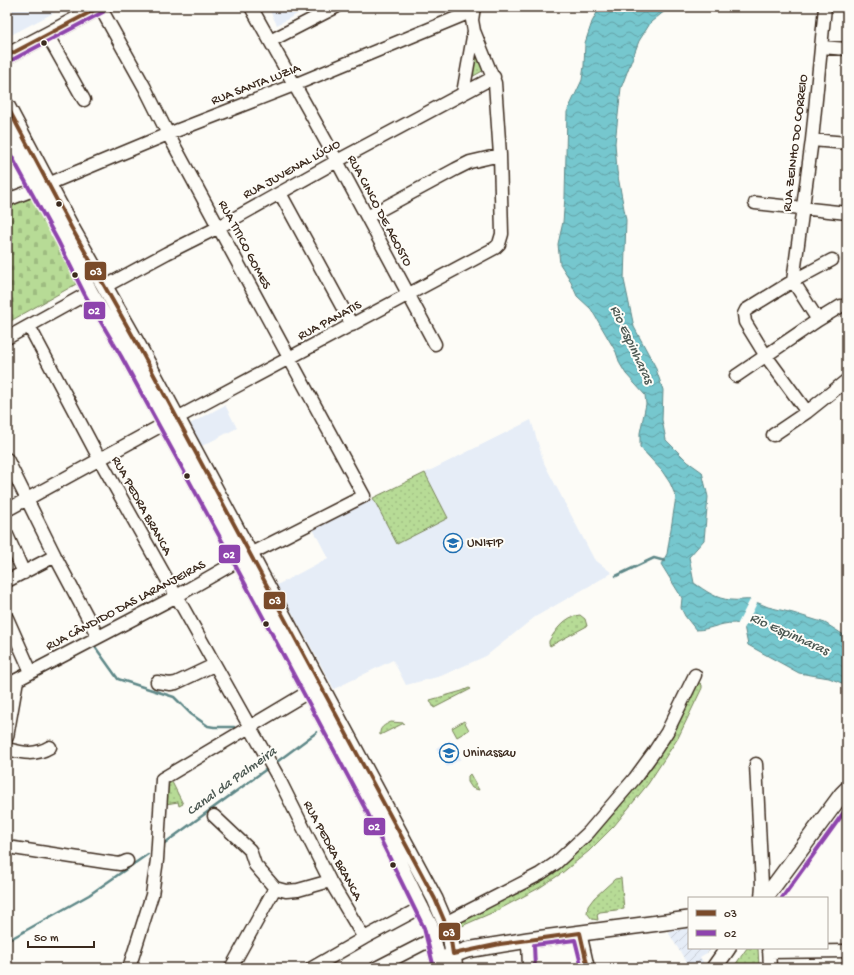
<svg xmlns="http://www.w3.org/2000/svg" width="854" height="975" viewBox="0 0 854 975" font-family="'Gochi Hand',sans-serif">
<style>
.built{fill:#e6edf7}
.industrial{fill:url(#industrial-furrows)}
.grass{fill:url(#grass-dots);stroke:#79825a}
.cemetery{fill:url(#cemetery-stones);stroke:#79825a}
.garden{fill:#b7db96;stroke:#79825a}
.water{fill:url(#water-waves);stroke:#5e8888}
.pier{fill:#fdfcf7}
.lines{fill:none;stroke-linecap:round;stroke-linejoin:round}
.stream{stroke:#5e8888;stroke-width:2.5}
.minor-casing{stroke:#3b2a1e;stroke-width:15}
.major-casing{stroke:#3b2a1e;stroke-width:18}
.minor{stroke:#fdfcf7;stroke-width:12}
.major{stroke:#fdfcf7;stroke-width:15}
.bus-1-casing{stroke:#fdfcf7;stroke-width:7}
.bus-2-casing{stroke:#fdfcf7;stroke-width:7}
.bus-1{stroke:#7a4b2a;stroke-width:4}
.bus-2{stroke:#8e44ad;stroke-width:4}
.bus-dot{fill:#3b2a1e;stroke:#fdfcf7;stroke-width:1.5}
.labels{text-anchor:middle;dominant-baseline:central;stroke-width:4;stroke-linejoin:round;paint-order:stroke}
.street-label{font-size:13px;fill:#3b2a1e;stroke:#fdfcf7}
.poi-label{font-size:13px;fill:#3b2a1e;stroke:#fdfcf7;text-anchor:start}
.water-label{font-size:14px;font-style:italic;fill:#4d5953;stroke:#fdfcf7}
.line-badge{stroke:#fdfcf7;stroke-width:1.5}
.badge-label{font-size:11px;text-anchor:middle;font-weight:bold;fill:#fff}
</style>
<defs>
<pattern id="industrial-furrows" width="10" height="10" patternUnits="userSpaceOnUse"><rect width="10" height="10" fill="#e6edf7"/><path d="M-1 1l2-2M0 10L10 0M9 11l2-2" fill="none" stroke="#c6cbd3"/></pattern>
<pattern id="grass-dots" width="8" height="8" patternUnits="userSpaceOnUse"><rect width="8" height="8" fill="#b7db96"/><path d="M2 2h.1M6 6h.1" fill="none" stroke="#9ebc81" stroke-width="1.8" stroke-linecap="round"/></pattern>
<pattern id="cemetery-stones" width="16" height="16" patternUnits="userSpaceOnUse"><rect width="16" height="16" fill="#b7db96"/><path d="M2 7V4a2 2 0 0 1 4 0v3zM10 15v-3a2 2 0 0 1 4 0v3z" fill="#9ebc81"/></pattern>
<pattern id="water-waves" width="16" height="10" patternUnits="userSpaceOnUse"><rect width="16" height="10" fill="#76c7ce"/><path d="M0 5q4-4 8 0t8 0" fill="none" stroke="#62a2a7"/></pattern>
</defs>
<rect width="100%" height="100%" fill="#fdfcf7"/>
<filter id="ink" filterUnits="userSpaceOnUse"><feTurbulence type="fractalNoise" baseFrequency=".025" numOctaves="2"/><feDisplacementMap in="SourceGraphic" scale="8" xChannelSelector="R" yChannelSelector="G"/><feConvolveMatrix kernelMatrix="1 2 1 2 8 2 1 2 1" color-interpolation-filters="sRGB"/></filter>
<g filter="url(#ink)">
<path class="built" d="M 7,7 L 65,7 L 7,37 Z
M 268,7 L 310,7 L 277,25 Z
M 225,405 L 237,428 L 200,447 L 188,425 Z
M 531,420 L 544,463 L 594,559 L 612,573 L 535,617 L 486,656 L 441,676 L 406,685 L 393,660 L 334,689 L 277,585 L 328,558 L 313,529 Z
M 450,740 L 461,759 L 447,767 L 436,748 Z"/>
<path class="industrial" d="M 689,928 L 689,948 L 709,948 L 710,951 L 700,957 L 705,965 L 703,968 L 690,968 L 668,932 Z"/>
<path class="grass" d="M 476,40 L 486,69 L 470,78 Z
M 425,473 L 448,518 L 397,544 L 373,498 Z
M 580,615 L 585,619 L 587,626 L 550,646 L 549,644 L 549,641 C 556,630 565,616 580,615 Z
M 700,683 L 702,685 L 702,688 L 678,738 L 648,784 L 614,826 L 589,851 L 562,873 L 539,888 L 496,911 L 455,929 L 453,924 L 582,847 L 604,823 L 646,773 L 696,684 Z
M 469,688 L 471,689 L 434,708 L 430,700 L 462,691 Z
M 391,722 L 404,723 L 380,735 C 379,727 385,725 391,722 Z
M 470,774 L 479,790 L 472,788 L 468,782 L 468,776 Z
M 172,782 L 183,804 L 179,806 L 178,802 L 166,804 L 165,786 Z
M 621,878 L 624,909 L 600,912 L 597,914 L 598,920 L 592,919 L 587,913 L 588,906 L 594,898 L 615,879 Z
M 747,948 L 758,948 L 759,968 L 733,968 Z"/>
<path class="cemetery" d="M 31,194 L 78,283 L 7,323 L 7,204 Z"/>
<path class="garden" d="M 464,721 L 469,730 L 457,737 L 452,728 Z"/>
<path class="water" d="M 600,7 L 670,7 L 651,22 L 639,41 L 621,88 L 615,143 L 617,171 L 626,220 L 624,280 L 634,327 L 655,366 L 663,390 L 662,420 L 666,440 L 688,462 L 702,472 L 708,497 L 704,540 L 689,557 L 694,583 C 706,591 716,599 731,600 C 738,601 745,599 753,600 L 741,624 C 723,620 712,630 696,630 L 685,616 L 681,608 L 682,598 L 661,564 L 667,554 L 676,497 L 670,483 L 662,471 L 640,447 L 640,433 L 646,404 L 645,395 L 626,374 L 620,364 L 616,352 L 591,309 L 577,296 L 569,278 L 560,264 L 558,244 L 563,222 L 565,197 L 567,112 L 582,80 L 584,66 L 585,43 L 592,22 Z
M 756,602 L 768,607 L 793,613 L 825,623 L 847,637 L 847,685 L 829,678 L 799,673 L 748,645 L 744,626 Z"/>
<path class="pier" d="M 751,598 L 758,601 L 743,631 L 741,625 L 737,625 Z"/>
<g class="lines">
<path class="stream" d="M 616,576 L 654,558 L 665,561
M 93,644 L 118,679 L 174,697 L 191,714 L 208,726 L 214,727 L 234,727
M 274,764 L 317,732
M 162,845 L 268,768
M 7,941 L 89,895 L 148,854
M 7,958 L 8,968"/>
<g class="minor-casing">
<path id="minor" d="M 251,7 L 337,161 L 435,344
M 48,36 L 84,100
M 270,41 L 336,7
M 821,47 L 847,49
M 463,93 L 474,31
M 812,140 L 847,143
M 48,184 L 168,134 L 294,85 L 473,11
M 280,193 L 352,325
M 7,200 L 36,189
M 755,203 L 847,213
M 367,217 L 456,169 L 470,162 L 500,155
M 104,287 L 167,253 L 219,227 L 337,161 L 494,77
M 818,320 L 793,281 L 812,140 L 825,7
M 29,326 L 100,460 L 278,777 L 330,881 L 364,938
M 7,338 L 90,292
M 736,376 L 818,320 L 841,306
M 807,412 L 766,356 L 745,322 L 744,314 L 746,310 L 793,281 L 832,260
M 177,418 L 495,248 L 499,244 L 502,234 L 500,155 L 495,83 L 474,31 L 472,20 L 474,7
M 773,435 L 807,412 L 847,380
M 7,459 L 55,556 L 98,637
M 7,510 L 164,424
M 7,535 L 24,573
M 7,581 L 55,556
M 7,618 L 31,672
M 157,682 L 170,684 L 176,683 L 214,665
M 7,685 L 175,597 L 250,554 L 364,496 L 168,134 L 145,88 L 100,7
M 7,737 L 17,680
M 7,749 C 23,753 35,756 50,747
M 756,764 L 762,885 L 761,898
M 214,816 L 250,850 L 255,865 L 275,888 L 286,891 L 298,890 L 330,881
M 7,847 L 105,862 L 120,864 L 127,861
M 445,923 L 540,874 L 556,863 L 588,833 L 635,778 L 654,752 L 667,732 L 695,675
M 580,933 L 588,968
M 528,940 L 529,968
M 769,948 L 770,968
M 769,952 L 847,951
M 129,968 L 152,895 L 157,860 L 162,779 L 310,691
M 231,968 L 275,888
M 312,968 L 364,938 L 422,907
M 376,968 L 448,931"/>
</g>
<g class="major-casing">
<path id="major" d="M 7,56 L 100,7
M 7,106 L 71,227 L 139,347 L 435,899 L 450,934 L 455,968
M 7,135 L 63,238 L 90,292 L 126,353 L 239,560 L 372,809 L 430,926 L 440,968
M 765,898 L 842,794 L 847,789
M 445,958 L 467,950 L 528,940 L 689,919
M 714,968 L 728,948"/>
</g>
<use href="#minor" class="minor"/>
<use href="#major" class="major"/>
<g class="bus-1-casing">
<path id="bus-1" d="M 7,56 L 100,7
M 7,106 L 71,227 L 139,347 L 435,899 L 450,934 L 453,954 L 500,944 L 580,933 L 588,968"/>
</g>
<g class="bus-2-casing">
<path id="bus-2" d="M 10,61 L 103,12
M 7,148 L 58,241 L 85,295 L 121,356 L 234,563 L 367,812 L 424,928 L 434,968
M 782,898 L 847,808
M 535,968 L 534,945 L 575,940 L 582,968"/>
</g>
<use href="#bus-1" class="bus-1"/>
<use href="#bus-2" class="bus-2"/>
</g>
</g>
<defs>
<g id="university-ring" transform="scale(1)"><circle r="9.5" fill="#fdfcf7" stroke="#1f6fb2" stroke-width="1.5"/><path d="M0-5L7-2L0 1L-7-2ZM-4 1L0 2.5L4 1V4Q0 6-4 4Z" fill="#1f6fb2"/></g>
</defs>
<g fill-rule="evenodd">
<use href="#university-ring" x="453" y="543"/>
<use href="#university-ring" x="449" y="753"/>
</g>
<g class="bus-dot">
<circle cx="44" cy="43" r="3.5"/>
<circle cx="59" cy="204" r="3.5"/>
<circle cx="75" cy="275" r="3.5"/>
<circle cx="187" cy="476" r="3.5"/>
<circle cx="266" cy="624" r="3.5"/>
<circle cx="393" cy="865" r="3.5"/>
</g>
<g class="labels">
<g class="street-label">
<text transform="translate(256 85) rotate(-21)">RUA SANTA LUZIA</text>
<text transform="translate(796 143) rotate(-83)">RUA ZEINHO DO CORREIO</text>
<text transform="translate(292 170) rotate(-29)">RUA JUVENAL LÚCIO</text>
<text transform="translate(379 211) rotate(62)">RUA CINCO DE AGOSTO</text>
<text transform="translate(244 245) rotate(62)">RUA TITICO GOMES</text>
<text transform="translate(330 321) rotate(-28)">RUA PANATIS</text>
<text transform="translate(141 506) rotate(61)">RUA PEDRA BRANCA</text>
<text transform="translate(126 606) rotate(-28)">RUA CÂNDIDO DAS LARANJEIRAS</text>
<text transform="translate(332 851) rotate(62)">RUA PEDRA BRANCA</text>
</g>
<g class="poi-label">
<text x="467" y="543">UNIFIP</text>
<text x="463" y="753">Uninassau</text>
</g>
<g class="water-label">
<text transform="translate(631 345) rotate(65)">Rio Espinharas</text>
<text transform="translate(789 635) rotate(24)">Rio Espinharas</text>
<text transform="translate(232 782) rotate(-36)">Canal da Palmeira</text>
</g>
</g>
<g class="line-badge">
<rect x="84" y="261" width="23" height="20" rx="4" fill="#7a4b2a"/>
<rect x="83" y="301" width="23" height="19" rx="4" fill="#8e44ad"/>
<rect x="218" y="544" width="23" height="20" rx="4" fill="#8e44ad"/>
<rect x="263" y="591" width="23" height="19" rx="4" fill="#7a4b2a"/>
<rect x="363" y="817" width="23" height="19" rx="4" fill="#8e44ad"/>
<rect x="438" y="922" width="23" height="19" rx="4" fill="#7a4b2a"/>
</g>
<g class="badge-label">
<text x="96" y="275">03</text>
<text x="94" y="314">02</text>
<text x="229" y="558">02</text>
<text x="275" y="604">03</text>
<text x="374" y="830">02</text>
<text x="449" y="936">03</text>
</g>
<rect width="854" height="975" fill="none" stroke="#fdfcf7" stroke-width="24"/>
<rect x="12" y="12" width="830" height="951" fill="none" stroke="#3b2a1e" stroke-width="1.5" filter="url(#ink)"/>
<rect x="688" y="897" width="140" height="52" fill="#fdfcf7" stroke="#afa8a0"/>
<rect x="696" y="910" width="20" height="6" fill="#7a4b2a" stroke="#afa8a0"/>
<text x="724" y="917" font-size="12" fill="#3b2a1e">03</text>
<rect x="696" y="930" width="20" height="6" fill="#8e44ad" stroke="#afa8a0"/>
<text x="724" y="937" font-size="12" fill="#3b2a1e">02</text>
<path d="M28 941v6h66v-6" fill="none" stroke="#3b2a1e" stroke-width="2"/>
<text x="34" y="941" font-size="12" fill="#3b2a1e" stroke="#fdfcf7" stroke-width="3" paint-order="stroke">50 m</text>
</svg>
